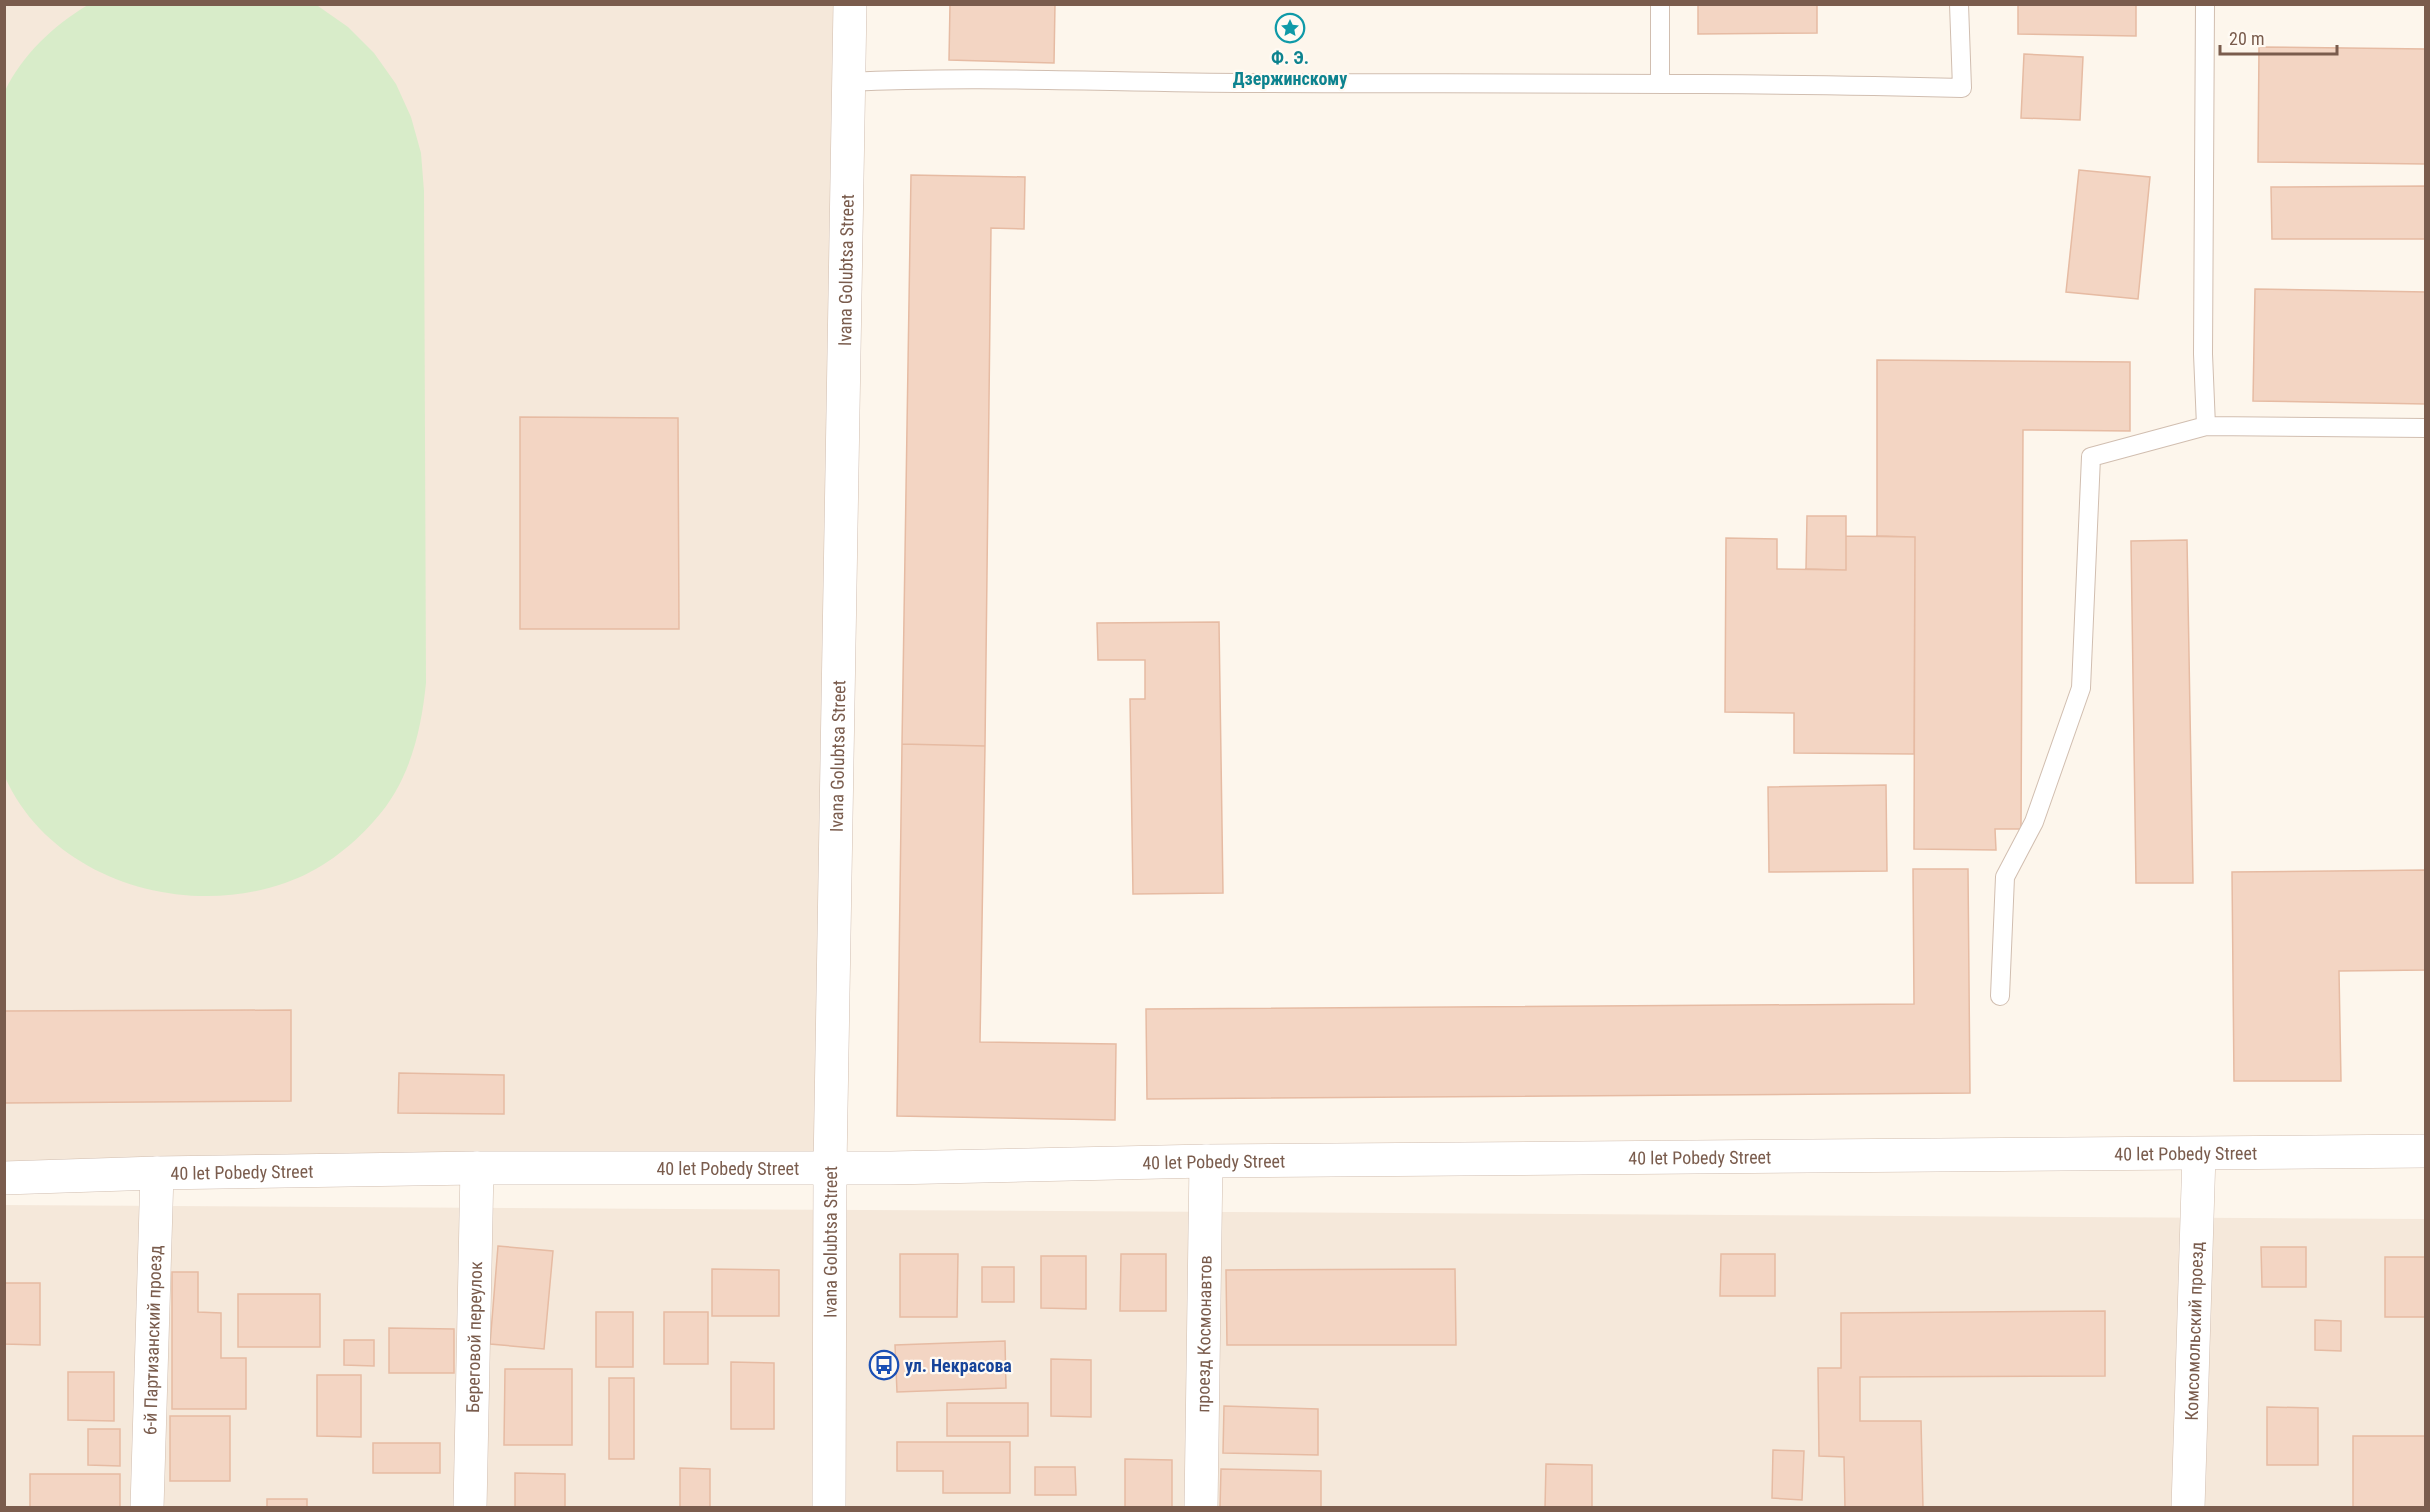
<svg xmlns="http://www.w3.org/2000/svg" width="2430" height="1512" viewBox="0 0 2430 1512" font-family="'Roboto Condensed',sans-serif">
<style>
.residential{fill:#f5e8da}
.green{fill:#d8ecc9}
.building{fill:#f3d5c3;stroke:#e6bba3;stroke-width:1.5}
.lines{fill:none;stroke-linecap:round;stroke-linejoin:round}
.service-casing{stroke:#d1beb0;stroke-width:20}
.minor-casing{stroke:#d1beb0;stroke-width:34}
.tertiary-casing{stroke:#d1beb0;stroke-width:34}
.service{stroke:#fff;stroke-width:18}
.minor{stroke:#fff;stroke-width:33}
.tertiary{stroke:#fff;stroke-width:33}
.labels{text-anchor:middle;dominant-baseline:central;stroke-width:4.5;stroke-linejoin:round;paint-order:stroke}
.culture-label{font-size:18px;font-weight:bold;fill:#0d838f;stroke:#fffaf3}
.street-label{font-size:18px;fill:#7a5c4d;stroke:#fffaf3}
.transit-label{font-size:18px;font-weight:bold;fill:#164399;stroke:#fffaf3;text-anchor:start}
</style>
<rect width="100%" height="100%" fill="#fdf6ec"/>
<path class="residential" d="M 4,5 L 834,5 L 830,1168 L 5,1175 Z
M 4,1205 L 2425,1219 L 2425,1507 L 5,1507 Z"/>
<path class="green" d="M 88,5 L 318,6 L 348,27 L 374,53 L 396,84 L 411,117 L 421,153 L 424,191 L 426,683 C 421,733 409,783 374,821 C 350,848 320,871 285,883 C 184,919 51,880 5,777 L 5,91 C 22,55 54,25 88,5 Z"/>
<path class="building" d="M 950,4 L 1055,4 L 1054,63 L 949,60 Z
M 1698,4 L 1817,4 L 1817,33 L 1698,34 Z
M 2018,4 L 2136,4 L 2136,36 L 2018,34 Z
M 2259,47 L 2426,49 L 2426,164 L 2258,162 Z
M 2024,54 L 2083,57 L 2080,120 L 2021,118 Z
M 2079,170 L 2150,177 L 2138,299 L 2066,292 Z
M 911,175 L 1025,177 L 1024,229 L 991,228 L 985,746 L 902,744 Z
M 2426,186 L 2426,239 L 2272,239 L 2271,187 Z
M 2255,289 L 2426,292 L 2426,404 L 2253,401 Z
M 1877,360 L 2130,362 L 2130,431 L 2023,430 L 2021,829 L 1995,829 L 1996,850 L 1914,849 L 1915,537 L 1877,536 Z
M 520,417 L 678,418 L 679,629 L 520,629 Z
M 1807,516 L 1846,516 L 1846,570 L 1806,569 Z
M 1846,536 L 1915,537 L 1914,754 L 1794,753 L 1794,713 L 1725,712 L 1726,538 L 1777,539 L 1777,569 L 1846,570 Z
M 2187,540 L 2193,883 L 2136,883 L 2131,541 Z
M 1219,622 L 1223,893 L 1133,894 L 1130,699 L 1145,699 L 1145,660 L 1098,660 L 1097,623 Z
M 902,744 L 985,746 L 980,1042 L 1116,1044 L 1115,1120 L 897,1116 Z
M 1886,785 L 1887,871 L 1769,872 L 1768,787 Z
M 1913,869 L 1968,869 L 1970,1093 L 1147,1099 L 1146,1009 L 1914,1004 Z
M 2426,870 L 2426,970 L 2339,971 L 2341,1081 L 2234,1081 L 2232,872 Z
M 291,1010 L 291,1101 L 4,1103 L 4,1011 Z
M 399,1073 L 504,1075 L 504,1114 L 398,1113 Z
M 498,1246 L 553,1251 L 544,1349 L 490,1344 Z
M 2261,1247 L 2306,1247 L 2306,1287 L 2262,1287 Z
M 900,1254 L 958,1254 L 957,1317 L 900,1317 Z
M 1121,1254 L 1166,1254 L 1166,1311 L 1120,1311 Z
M 1721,1254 L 1775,1254 L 1775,1296 L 1720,1296 Z
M 1041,1256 L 1086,1256 L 1086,1309 L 1041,1308 Z
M 2385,1257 L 2426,1257 L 2426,1317 L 2385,1317 Z
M 982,1267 L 1014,1267 L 1014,1302 L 982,1302 Z
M 712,1269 L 779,1270 L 779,1316 L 712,1316 Z
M 1455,1269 L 1456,1345 L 1227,1345 L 1226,1270 Z
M 172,1272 L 198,1272 L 198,1312 L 221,1313 L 221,1358 L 246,1358 L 246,1409 L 172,1409 Z
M 4,1283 L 40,1283 L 40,1345 L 4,1344 Z
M 238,1294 L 320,1294 L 320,1347 L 238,1347 Z
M 2105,1311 L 2105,1376 L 1860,1377 L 1860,1421 L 1921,1421 L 1923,1508 L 1845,1508 L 1844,1457 L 1819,1456 L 1818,1368 L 1841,1368 L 1841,1313 Z
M 596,1312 L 633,1312 L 633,1367 L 596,1367 Z
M 664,1312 L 708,1312 L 708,1364 L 664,1364 Z
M 2315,1320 L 2341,1321 L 2341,1351 L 2315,1350 Z
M 389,1328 L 454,1329 L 454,1373 L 389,1373 Z
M 344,1340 L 374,1340 L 374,1366 L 344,1365 Z
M 1005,1341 L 1006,1388 L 897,1392 L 895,1345 Z
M 1051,1359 L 1091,1360 L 1091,1417 L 1051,1416 Z
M 731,1362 L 774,1363 L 774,1429 L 731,1429 Z
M 505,1369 L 572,1369 L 572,1445 L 504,1445 Z
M 68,1372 L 114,1372 L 114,1421 L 68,1420 Z
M 317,1375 L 361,1375 L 361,1437 L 317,1436 Z
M 609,1378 L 634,1378 L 634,1459 L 609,1459 Z
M 947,1403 L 1028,1403 L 1028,1436 L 947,1436 Z
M 1224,1406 L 1318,1409 L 1318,1455 L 1223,1453 Z
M 2267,1407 L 2318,1408 L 2318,1465 L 2267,1465 Z
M 170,1416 L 230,1416 L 230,1481 L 170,1481 Z
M 88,1429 L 120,1429 L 120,1466 L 88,1465 Z
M 2353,1436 L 2426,1436 L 2426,1508 L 2353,1507 Z
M 897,1442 L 1010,1442 L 1010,1493 L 943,1493 L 943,1471 L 897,1471 Z
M 373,1443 L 440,1443 L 440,1473 L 373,1473 Z
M 1773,1450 L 1804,1451 L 1802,1500 L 1772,1498 Z
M 1125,1459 L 1172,1460 L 1172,1508 L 1125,1508 Z
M 1546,1464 L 1592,1465 L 1592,1508 L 1545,1508 Z
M 1035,1467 L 1075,1467 L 1076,1495 L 1035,1495 Z
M 680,1468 L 710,1469 L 710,1508 L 680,1508 Z
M 1221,1469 L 1321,1471 L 1321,1508 L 1220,1508 Z
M 515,1473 L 565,1474 L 565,1508 L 515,1508 Z
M 30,1474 L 120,1474 L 120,1508 L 30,1508 Z
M 267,1499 L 307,1499 L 307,1508 L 267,1508 Z"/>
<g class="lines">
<g class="service-casing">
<path id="service" d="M 1660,4 L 1660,84
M 848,82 C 982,75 1117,83 1251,83 C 1488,84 1725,82 1962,88 L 1959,4
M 2206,426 L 2426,428
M 2000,996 L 2005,877 L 2034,822 L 2081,688 L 2091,457 L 2206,426 L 2203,354 L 2205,4"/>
</g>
<g class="minor-casing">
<g id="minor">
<path id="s1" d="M 4,1178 L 157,1173 L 477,1168 L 891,1168 L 1206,1161 L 2426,1151"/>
<path id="s2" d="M 147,1508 L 157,1173"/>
<path id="s3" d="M 470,1508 L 477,1168"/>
<path id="s4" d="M 1201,1508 L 1206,1161"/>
<path id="s5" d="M 2188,1508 L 2199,1154"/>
</g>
</g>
<g class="tertiary-casing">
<g id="tertiary">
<path id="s6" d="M 829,1508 L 830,1168 L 850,4"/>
</g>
</g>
<use href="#service" class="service"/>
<use href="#minor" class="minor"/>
<use href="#tertiary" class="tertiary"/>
</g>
<defs>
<g id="sight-ring" transform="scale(1.5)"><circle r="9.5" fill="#fffaf3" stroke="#0f9aa8" stroke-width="1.5"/><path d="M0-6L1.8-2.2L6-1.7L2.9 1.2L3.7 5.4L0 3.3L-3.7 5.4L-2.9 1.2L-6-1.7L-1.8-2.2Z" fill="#0f9aa8"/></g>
<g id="bus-ring" transform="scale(1.5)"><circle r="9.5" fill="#fffaf3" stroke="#1a4fb4" stroke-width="1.5"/><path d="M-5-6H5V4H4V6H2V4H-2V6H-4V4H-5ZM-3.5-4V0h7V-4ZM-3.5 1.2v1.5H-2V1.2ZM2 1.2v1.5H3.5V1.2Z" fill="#1a4fb4"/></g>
</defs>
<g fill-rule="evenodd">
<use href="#sight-ring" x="1290" y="28"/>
<use href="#bus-ring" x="884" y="1365"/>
</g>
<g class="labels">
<g class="culture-label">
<text x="1290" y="57">Ф. Э.<tspan x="1290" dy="21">Дзержинскому</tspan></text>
</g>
<g class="street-label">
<text stroke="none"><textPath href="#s6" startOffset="1238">Ivana Golubtsa Street</textPath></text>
<text stroke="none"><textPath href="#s6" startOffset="752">Ivana Golubtsa Street</textPath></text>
<text stroke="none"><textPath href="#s1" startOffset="2182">40 let Pobedy Street</textPath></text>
<text stroke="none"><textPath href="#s1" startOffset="1696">40 let Pobedy Street</textPath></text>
<text stroke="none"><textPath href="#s1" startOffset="1210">40 let Pobedy Street</textPath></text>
<text stroke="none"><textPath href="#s1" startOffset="724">40 let Pobedy Street</textPath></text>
<text stroke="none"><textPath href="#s1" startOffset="238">40 let Pobedy Street</textPath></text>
<text stroke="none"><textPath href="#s6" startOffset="266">Ivana Golubtsa Street</textPath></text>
<text stroke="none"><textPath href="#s5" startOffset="177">Комсомольский проезд</textPath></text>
<text stroke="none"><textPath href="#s4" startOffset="174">проезд Космонавтов</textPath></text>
<text stroke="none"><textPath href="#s3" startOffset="171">Береговой переулок</textPath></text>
<text stroke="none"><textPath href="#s2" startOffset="168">6-й Партизанский проезд</textPath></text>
</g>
<g class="transit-label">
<text x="905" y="1365">ул. Некрасова</text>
</g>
</g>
<rect width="2430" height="1512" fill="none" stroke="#7a5c4d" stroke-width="12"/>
<path d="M2220 45v9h117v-9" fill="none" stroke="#7a5c4d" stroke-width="3"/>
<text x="2229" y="45" font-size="18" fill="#7a5c4d" stroke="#fffaf3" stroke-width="4.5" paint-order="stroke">20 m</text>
</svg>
